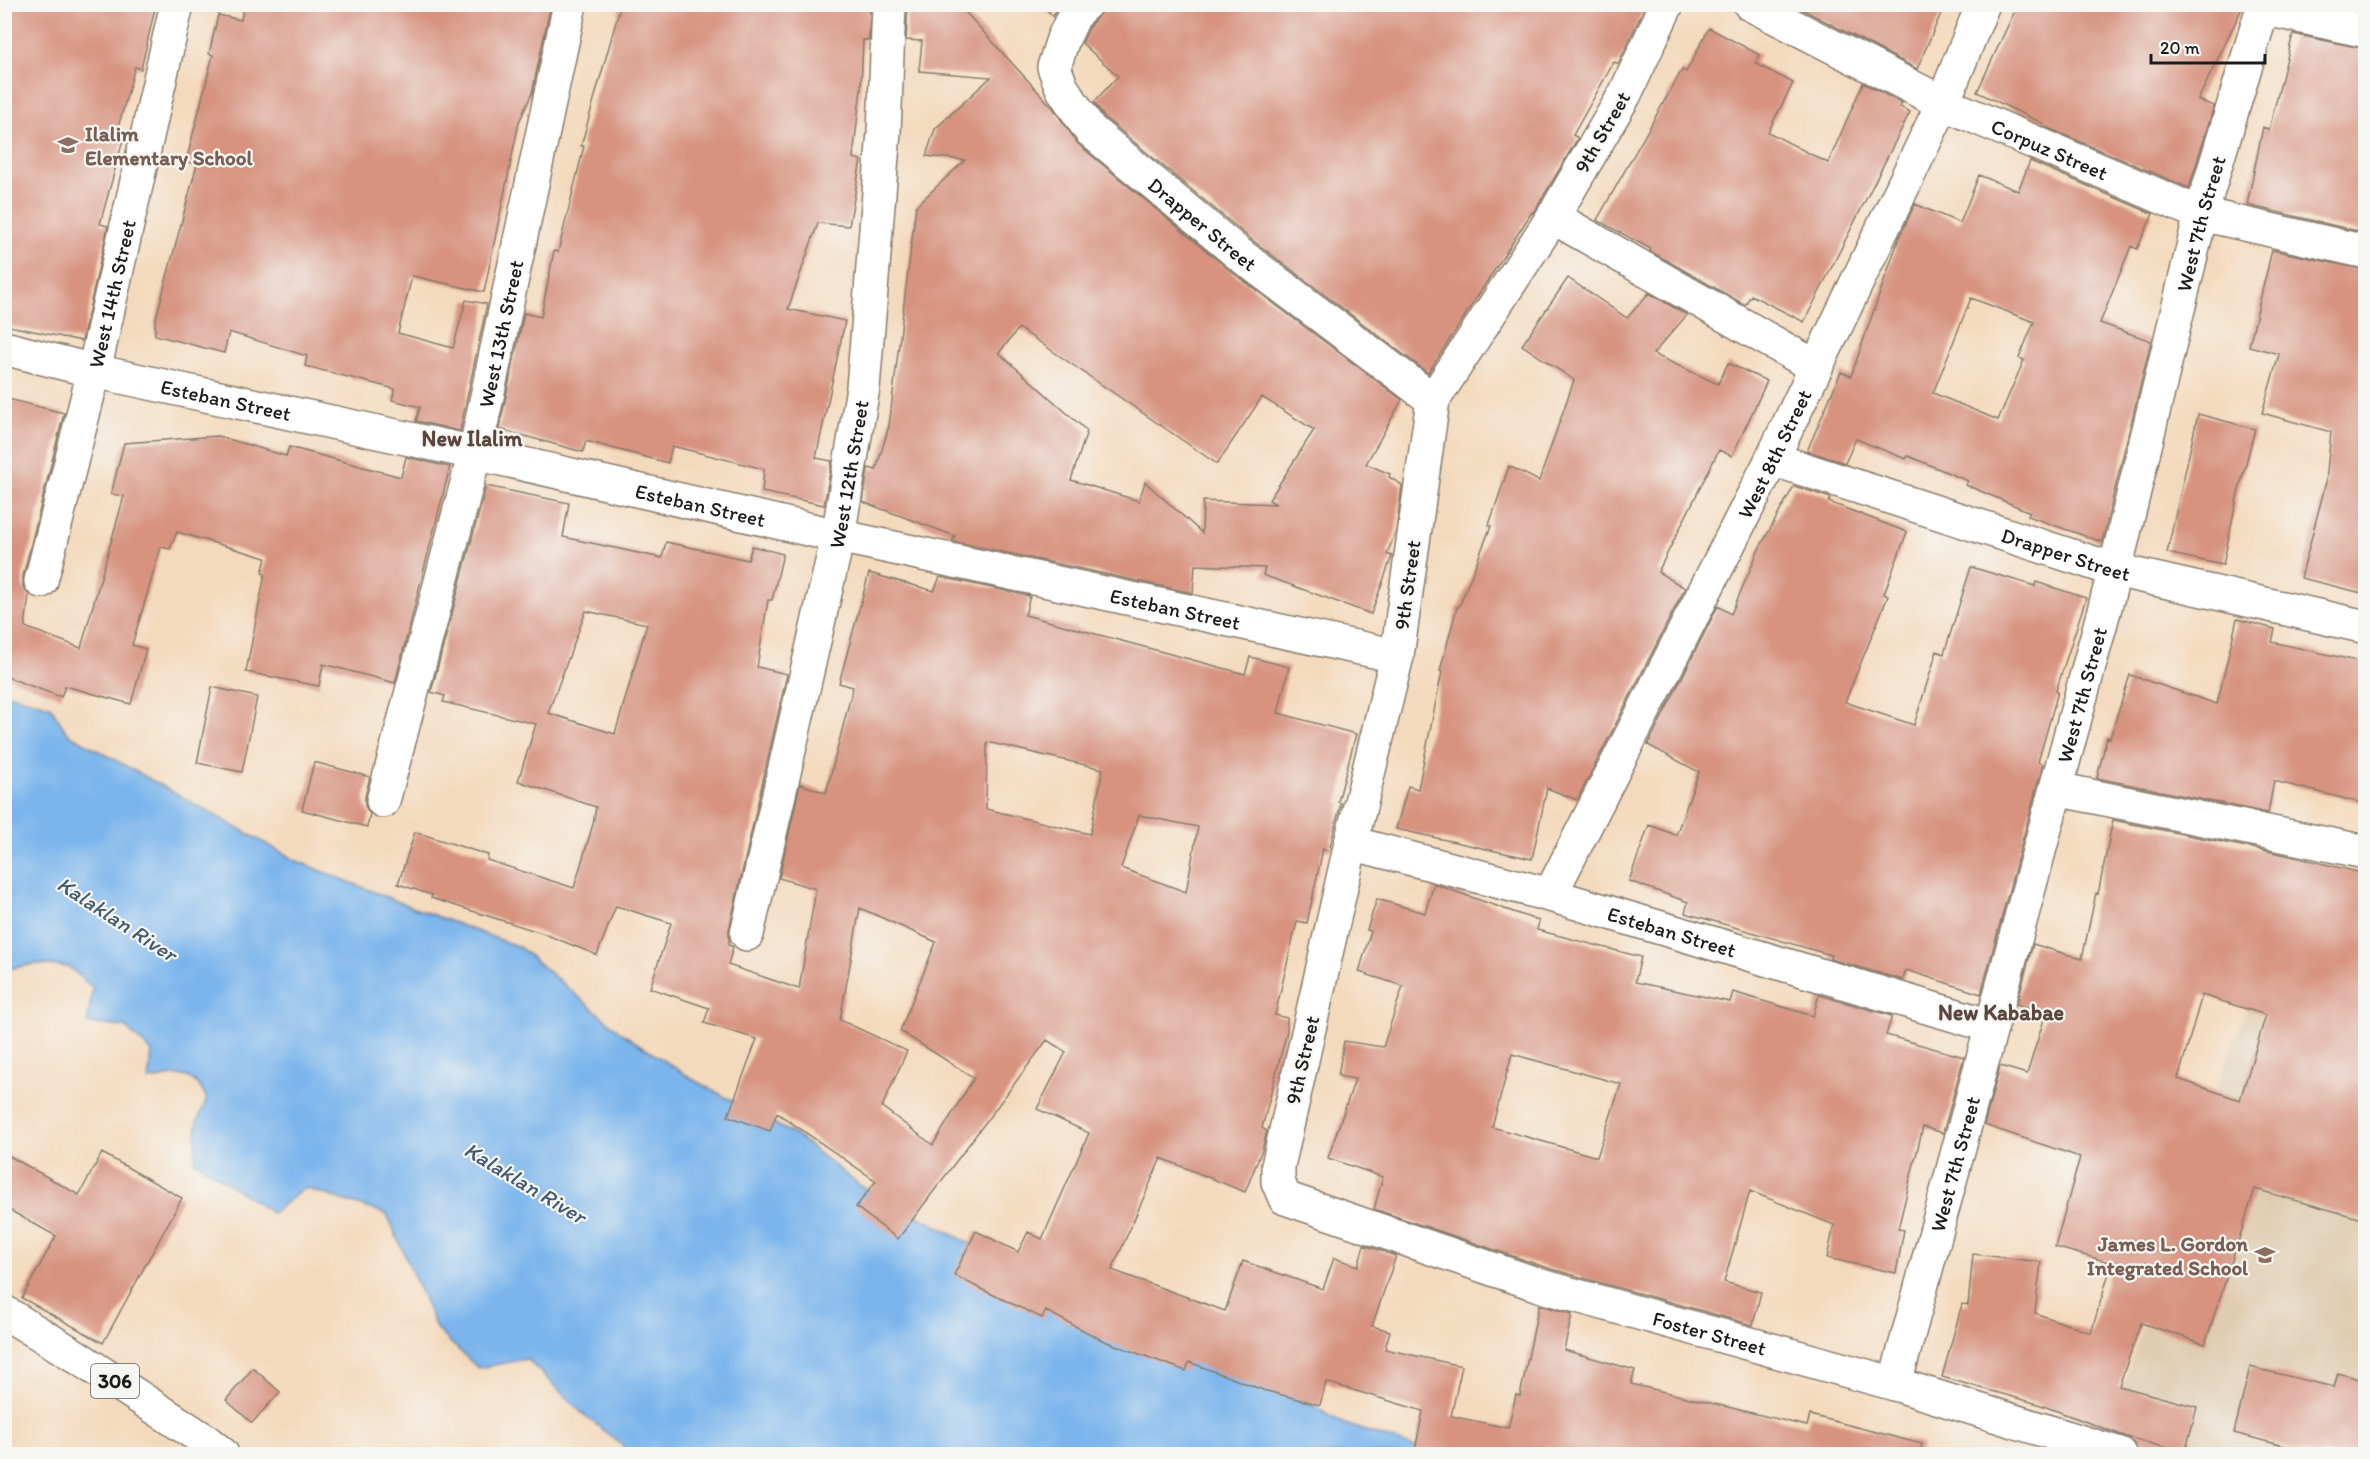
<svg xmlns="http://www.w3.org/2000/svg" width="2370" height="1459" viewBox="0 0 2370 1459" font-family="Itim,sans-serif">
<style>
.built{fill:#e0ccb1}
.water{fill:#7cb5ec;stroke:#4c6884;stroke-width:1.5}
.building{fill:#d79380;fill-rule:evenodd}
.lines{fill:none;stroke-linecap:round;stroke-linejoin:round}
.minor-casing{stroke:#887b6c;stroke-width:36}
.tertiary-casing{stroke:#887b6c;stroke-width:36}
.primary-casing{stroke:#887b6c;stroke-width:36}
.minor{stroke:#fff;stroke-width:33}
.tertiary{stroke:#fff;stroke-width:33}
.primary{stroke:#fff;stroke-width:33}
.labels{text-anchor:middle;dominant-baseline:central;stroke-width:4.5;stroke-linejoin:round;paint-order:stroke}
.shield{fill:#f6f6f2;stroke:#5d5d5c;stroke-width:1.5}
.shield-label{font-size:20px;font-weight:bold;fill:#1c1c1c}
.street-label{font-size:21px;fill:#1c1c1c;stroke:#f6f6f2}
.education-label{font-size:21px;font-weight:bold;fill:#785e54;stroke:#f6f6f2;text-anchor:start}
.neighbourhood-label{font-size:22px;font-weight:bold;fill:#5d463f;stroke:#f6f6f2}
.water-label{font-size:22px;font-style:italic;fill:#42596f;stroke:#f6f6f2}
</style>
<rect width="100%" height="100%" fill="#f6f6f2"/>
<filter id="ink" filterUnits="userSpaceOnUse"><feTurbulence type="fractalNoise" baseFrequency=".0167" numOctaves="2"/><feDisplacementMap in="SourceGraphic" scale="12" xChannelSelector="R" yChannelSelector="G"/><feConvolveMatrix kernelMatrix="1 2 1 2 8 2 1 2 1" color-interpolation-filters="sRGB"/></filter>
<filter id="wash" filterUnits="userSpaceOnUse"><feTurbulence type="fractalNoise" baseFrequency=".008" numOctaves="4" result="noise"/><feDisplacementMap in="SourceGraphic" scale="24" xChannelSelector="R" yChannelSelector="G"/><feGaussianBlur stdDeviation="1.35" result="paint"/><feColorMatrix in="noise" values="0 0 0 0 0 0 0 0 0 0 0 0 0 0 0 0 0 1.4 0 .05"/><feComposite in="paint" operator="in"/></filter>
<g filter="url(#wash)">
<rect width="100%" height="100%" fill="#f4dabd"/>
<path class="built" d="M 2278,929 L 2365,952 L 2365,1454 L 2153,1454 L 2107,1440 L 2223,1070 Z"/>
<path class="water" d="M 5,693 L 50,706 L 67,733 L 297,861 L 409,906 L 519,947 L 623,1034 L 694,1080 L 797,1136 L 859,1185 L 1049,1285 L 1234,1359 L 1342,1423 L 1435,1454 L 633,1454 L 582,1413 L 527,1359 L 478,1368 L 437,1330 L 387,1214 L 305,1188 L 272,1213 L 195,1161 L 197,1122 L 207,1099 C 192,1067 178,1076 148,1080 L 152,1052 L 125,1027 L 87,1023 L 93,988 L 69,967 L 35,964 L 5,969 Z"/>
<g id="blocks">
<path class="building" d="M 8,4 L 156,4 L 141,69 L 135,67 L 115,138 L 123,140 L 100,224 L 108,226 L 82,341 L 4,325 L 4,20 Z
M 244,4 L 551,4 L 532,93 L 519,122 L 484,292 L 412,276 L 398,333 L 453,348 L 466,300 L 487,304 L 460,431 L 416,421 L 420,407 L 392,400 L 395,389 L 305,366 L 307,356 L 229,332 L 224,353 L 155,335 L 155,322 L 197,164 L 186,162 L 213,55 L 209,54 L 218,15 L 241,20 Z
M 621,4 L 870,4 L 869,40 L 863,40 L 861,88 L 853,158 L 861,160 L 849,226 L 818,223 L 788,309 L 845,321 L 816,458 L 832,461 L 824,505 L 762,492 L 764,469 L 672,446 L 668,463 L 586,441 L 583,452 L 499,429 L 524,313 L 541,317 L 554,251 L 558,252 L 584,146 L 581,146 Z
M 908,4 L 958,4 L 1053,108 L 1078,144 L 1228,269 L 1402,400 L 1366,464 L 1390,474 L 1389,477 L 1402,485 L 1396,531 L 1387,554 L 1392,556 L 1371,614 L 1263,575 L 1265,568 L 1195,565 L 1193,593 L 952,541 L 955,536 L 863,502 L 868,468 L 876,470 L 889,426 L 916,206 L 965,160 L 926,156 L 935,129 L 991,77 L 919,71 L 922,41 L 906,40 ZM 1019,328 L 1217,464 L 1262,397 L 1314,430 L 1269,500 L 1276,504 L 1203,501 L 1202,533 L 1145,482 L 1139,501 L 1071,480 L 1087,431 L 999,353 Z
M 1041,4 L 1059,4 L 1053,16 Z
M 1103,4 L 1646,4 L 1618,64 L 1614,62 L 1573,135 L 1578,138 L 1537,207 L 1533,213 L 1532,212 L 1428,373 L 1251,239 L 1104,117 L 1094,102 L 1118,76 L 1082,43 L 1091,24 L 1103,10 Z
M 1792,4 L 1945,4 L 1917,69 Z
M 2018,4 L 2244,4 L 2198,100 L 2214,106 L 2189,188 L 2043,126 L 2044,124 L 1977,92 Z
M 2333,4 L 2366,4 L 2366,12 Z
M 1709,28 L 1760,55 L 1755,63 L 1793,83 L 1768,132 L 1828,163 L 1863,83 L 1902,103 L 1900,107 L 1910,112 L 1804,322 L 1751,295 L 1745,305 L 1650,251 L 1651,249 L 1597,220 L 1682,70 L 1686,72 Z
M 2293,34 L 2366,49 L 2366,233 L 2247,205 L 2263,127 L 2269,130 Z
M 2030,161 L 2153,214 L 2137,249 L 2131,246 L 2100,323 L 2151,341 L 2102,542 L 2028,516 L 2030,512 L 1966,485 L 1968,481 L 1908,456 L 1906,459 L 1856,439 L 1845,463 L 1807,451 L 1841,372 L 1851,376 L 1899,238 L 1915,204 L 1960,223 L 1979,175 L 2018,191 ZM 1971,298 L 2034,322 L 2019,358 L 2024,360 L 1998,420 L 1933,393 Z
M 2272,250 L 2366,270 L 2366,594 L 2301,578 L 2326,482 L 2331,432 L 2262,413 L 2279,354 L 2249,346 Z
M 1568,278 L 1627,318 L 1649,293 L 1687,315 L 1653,354 L 1718,384 L 1728,363 L 1767,381 L 1732,456 L 1719,450 L 1658,572 L 1685,588 L 1577,800 L 1547,788 L 1532,859 L 1396,829 L 1408,786 L 1418,789 L 1442,672 L 1440,671 L 1457,607 L 1459,607 L 1491,526 L 1489,525 L 1509,466 L 1539,481 L 1574,380 L 1522,345 Z
M 4,398 L 64,413 L 23,576 L 23,587 L 29,595 L 25,627 L 81,648 L 124,496 L 111,494 L 124,443 L 218,436 L 286,456 L 289,447 L 401,477 L 406,457 L 450,467 L 395,683 L 323,664 L 319,686 L 246,672 L 265,574 L 262,573 L 266,558 L 177,532 L 170,549 L 161,547 L 132,645 L 146,649 L 131,704 L 65,686 L 61,697 L 4,676 Z
M 2198,414 L 2255,429 L 2237,498 L 2223,565 L 2167,553 Z
M 486,486 L 569,503 L 563,537 L 662,558 L 666,542 L 748,560 L 752,546 L 783,554 L 772,600 L 768,600 L 757,667 L 787,674 L 729,930 L 729,945 L 733,947 L 728,965 L 799,989 L 816,889 L 779,878 L 800,784 L 826,793 L 853,687 L 839,683 L 869,573 L 934,591 L 940,577 L 1030,596 L 1025,615 L 1245,674 L 1250,657 L 1289,667 L 1278,713 L 1356,734 L 1338,802 L 1341,803 L 1329,851 L 1323,849 L 1307,923 L 1297,921 L 1275,1015 L 1287,1018 L 1287,1031 L 1262,1128 L 1267,1131 L 1262,1150 L 1245,1192 L 1161,1158 L 1112,1270 L 1225,1311 L 1243,1261 L 1323,1289 L 1334,1258 L 1358,1266 L 1364,1245 L 1396,1256 L 1372,1326 L 1390,1331 L 1385,1349 L 1462,1366 L 1451,1416 L 1508,1428 L 1516,1395 L 1520,1396 L 1539,1305 L 1572,1314 L 1564,1350 L 1635,1370 L 1631,1384 L 1807,1426 L 1810,1415 L 1922,1444 L 1920,1455 L 1414,1455 L 1423,1411 L 1326,1382 L 1320,1405 L 1263,1390 L 1189,1362 L 1186,1371 L 1104,1341 L 1046,1311 L 1042,1318 L 979,1288 L 954,1275 L 976,1231 L 1018,1252 L 1028,1232 L 1042,1239 L 1089,1133 L 1037,1109 L 1066,1052 L 1047,1040 L 898,1239 L 856,1207 L 876,1181 L 777,1113 L 770,1131 L 728,1116 L 757,1039 L 704,1023 L 709,1008 L 650,988 L 671,923 L 616,906 L 597,955 L 542,933 L 431,898 L 432,895 L 398,884 L 415,832 L 488,855 L 487,860 L 574,888 L 593,824 L 596,807 L 518,781 L 536,724 L 443,702 L 445,696 L 431,692 ZM 586,611 L 647,624 L 615,734 L 548,713 ZM 987,742 L 1103,769 L 1090,834 L 986,809 ZM 1139,815 L 1198,827 L 1186,892 L 1121,868 ZM 860,908 L 936,942 L 900,1031 L 974,1078 L 933,1145 L 882,1107 L 907,1051 L 840,1020 Z
M 1794,486 L 1831,498 L 1829,502 L 1907,532 L 1884,594 L 1888,596 L 1845,702 L 1914,725 L 1937,651 L 1944,654 L 1971,567 L 2035,586 L 2036,582 L 2086,598 L 2056,691 L 2058,692 L 2038,762 L 2043,764 L 1981,994 L 1906,970 L 1903,980 L 1830,959 L 1831,955 L 1685,913 L 1688,902 L 1629,881 L 1649,825 L 1676,835 L 1699,772 L 1648,745 L 1718,606 L 1731,614 L 1759,549 Z
M 2237,619 L 2275,629 L 2272,642 L 2366,663 L 2366,804 L 2274,781 L 2268,813 L 2097,778 L 2107,737 L 2110,738 L 2130,675 L 2217,704 Z
M 212,687 L 257,697 L 242,772 L 197,763 Z
M 314,762 L 370,777 L 365,797 L 365,806 L 370,814 L 367,827 L 302,810 Z
M 2113,820 L 2291,856 L 2366,874 L 2366,1220 L 2255,1189 L 2205,1344 L 2141,1323 L 2119,1386 L 2197,1407 L 2185,1453 L 2127,1437 L 2038,1404 L 1942,1377 L 1962,1304 L 1968,1305 L 1973,1254 L 2041,1262 L 2035,1313 L 2091,1333 L 2112,1263 L 2055,1247 L 2080,1157 L 1984,1125 L 2000,1066 L 2027,1074 L 2046,1013 L 2017,1004 L 2033,944 L 2082,959 L 2096,893 L 2098,894 ZM 2202,995 L 2266,1015 L 2240,1100 L 2178,1079 Z
M 1434,884 L 1539,921 L 1537,930 L 1641,957 L 1635,982 L 1730,1002 L 1733,992 L 1813,1016 L 1819,995 L 1892,1016 L 1886,1035 L 1964,1057 L 1943,1133 L 1923,1127 L 1898,1229 L 1904,1230 L 1896,1273 L 1827,1258 L 1834,1225 L 1750,1191 L 1724,1282 L 1761,1292 L 1753,1325 L 1551,1269 L 1374,1209 L 1383,1177 L 1328,1158 L 1355,1079 L 1338,1076 L 1344,1041 L 1383,1047 L 1403,986 L 1359,972 L 1371,931 L 1367,930 L 1377,899 L 1425,913 ZM 1512,1054 L 1621,1084 L 1597,1157 L 1492,1127 Z
M 4,1153 L 79,1195 L 102,1153 L 182,1198 L 103,1343 L 22,1298 L 56,1236 L 4,1207 Z
M 2250,1367 L 2334,1387 L 2338,1373 L 2366,1381 L 2366,1430 L 2359,1455 L 2318,1455 L 2234,1433 Z
M 253,1368 L 280,1392 L 252,1423 L 226,1400 Z"/>
</g>
</g>
<g filter="url(#ink)">
<use href="#blocks" fill-opacity="0" stroke="#887b6c" stroke-width="1.5"/>
<g class="lines">
<g class="minor-casing">
<g id="minor">
<path id="s1" d="M 1085,4 L 1076,12 L 1063,39 L 1054,67 L 1062,88 L 1090,130 L 1239,254 L 1433,400"/>
<path d="M 2262,8 L 2366,31"/>
<path d="M 1553,217 L 1816,367"/>
<path id="s2" d="M 4,348 L 94,371 L 475,453 L 838,536 L 1397,656"/>
<path id="s3" d="M 1772,459 L 2115,570 L 2366,627"/>
<path id="s4" d="M 41,581 L 94,371 L 177,4"/>
<path d="M 2056,789 L 2366,852"/>
<path id="s5" d="M 383,801 L 475,453 L 570,4"/>
<path id="s6" d="M 1351,843 L 1550,895 L 1991,1026"/>
<path id="s7" d="M 1550,895 L 1772,459 L 1943,103 L 1983,4"/>
<path id="s8" d="M 747,934 L 838,536 L 863,388 L 884,132 L 889,4"/>
<path id="s9" d="M 1895,1384 L 2115,570 L 2201,214 L 2264,4"/>
</g>
</g>
<g class="tertiary-casing">
<g id="tertiary">
<path id="s10" d="M 1667,4 L 1625,94 L 1553,217 L 1433,400 L 1397,656 L 1351,843 L 1278,1166 L 1278,1182 L 1285,1198 L 1545,1287 L 1895,1384 L 2120,1454"/>
<path id="s11" d="M 1750,4 L 1943,103 L 2201,214 L 2366,252"/>
</g>
</g>
<g class="primary-casing">
<path id="primary" d="M 4,1312 L 71,1353 L 203,1439 L 222,1454"/>
</g>
<use href="#minor" class="minor"/>
<use href="#tertiary" class="tertiary"/>
<use href="#primary" class="primary"/>
</g>
</g>
<defs>
<g id="school-bare" transform="scale(1.62)"><path d="M0-5L7-2L0 1L-7-2ZM-4 1L0 2.5L4 1V4Q0 6-4 4Z" fill="#8d6e63" stroke="#f6f6f2" stroke-width="2.5" paint-order="stroke"/></g>
</defs>
<g fill-rule="evenodd">
<use href="#school-bare" x="68" y="145"/>
<use href="#school-bare" x="2265" y="1255"/>
</g>
<g class="labels">
<rect class="shield" x="91" y="1364" width="48" height="34" rx="4.5"/>
<g class="shield-label">
<text x="115" y="1381">306</text>
</g>
<g class="street-label">
<text transform="translate(1602 132) rotate(-60)">9th Street</text>
<text stroke="none"><textPath href="#s11" startOffset="333">Corpuz Street</textPath></text>
<text stroke="none"><textPath href="#s1" startOffset="291">Drapper Street</textPath></text>
<text stroke="none"><textPath href="#s9" startOffset="1200">West 7th Street</textPath></text>
<text stroke="none"><textPath href="#s4" startOffset="296">West 14th Street</textPath></text>
<text stroke="none"><textPath href="#s5" startOffset="482">West 13th Street</textPath></text>
<text stroke="none"><textPath href="#s2" startOffset="228">Esteban Street</textPath></text>
<text stroke="none"><textPath href="#s7" startOffset="495">West 8th Street</textPath></text>
<text stroke="none"><textPath href="#s8" startOffset="471">West 12th Street</textPath></text>
<text stroke="none"><textPath href="#s2" startOffset="714">Esteban Street</textPath></text>
<text stroke="none"><textPath href="#s3" startOffset="309">Drapper Street</textPath></text>
<text transform="translate(1407 585) rotate(-82)">9th Street</text>
<text stroke="none"><textPath href="#s2" startOffset="1200">Esteban Street</textPath></text>
<text stroke="none"><textPath href="#s9" startOffset="714">West 7th Street</textPath></text>
<text stroke="none"><textPath href="#s6" startOffset="333">Esteban Street</textPath></text>
<text transform="translate(1302 1060) rotate(-77)">9th Street</text>
<text stroke="none"><textPath href="#s9" startOffset="228">West 7th Street</textPath></text>
<text stroke="none"><textPath href="#s10" startOffset="1722">Foster Street</textPath></text>
</g>
<g class="education-label">
<text x="85" y="133">Ilalim<tspan x="85" dy="24">Elementary School</tspan></text>
<text x="2248" y="1243" text-anchor="end">James L. Gordon<tspan x="2248" dy="24">Integrated School</tspan></text>
</g>
<g class="neighbourhood-label">
<text x="472" y="438">New Ilalim</text>
<text x="2001" y="1012">New Kababae</text>
</g>
<g class="water-label">
<text transform="translate(117 919) rotate(33)">Kalaklan River</text>
<text transform="translate(525 1183) rotate(31)">Kalaklan River</text>
</g>
</g>
<rect width="2370" height="1459" fill="none" stroke="#f6f6f2" stroke-width="24"/>
<path d="M2151 54v9h114v-9" fill="none" stroke="#1c1c1c" stroke-width="3"/>
<text x="2160" y="54" font-size="18" fill="#1c1c1c" stroke="#f6f6f2" stroke-width="4.5" paint-order="stroke">20 m</text>
</svg>
